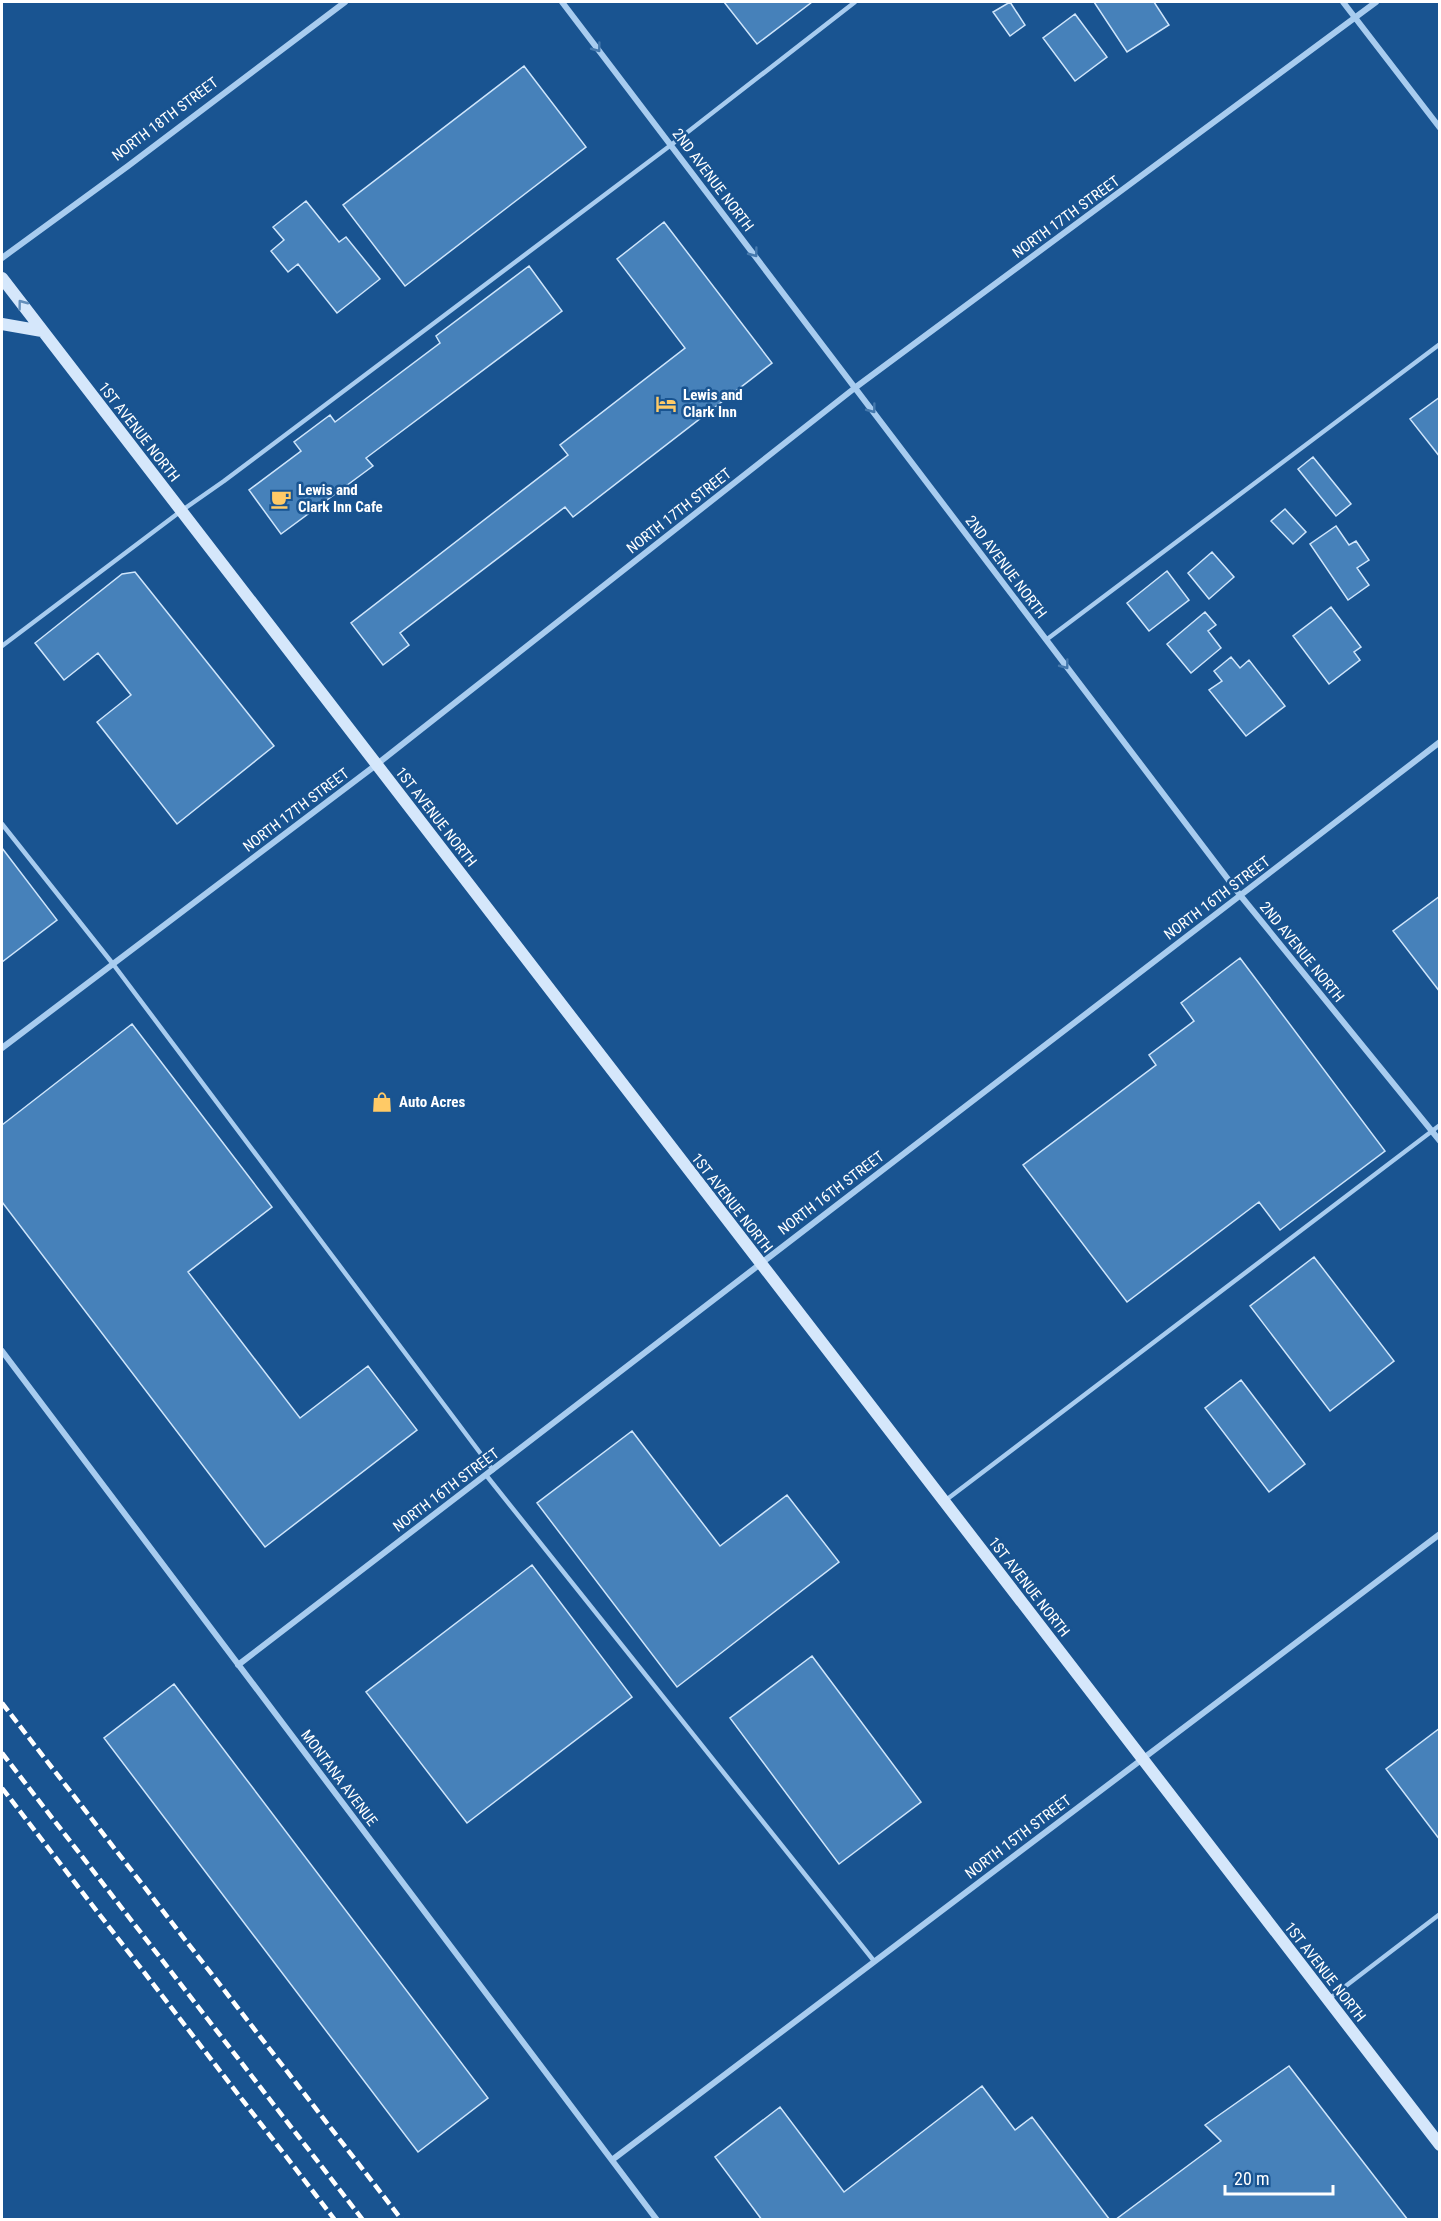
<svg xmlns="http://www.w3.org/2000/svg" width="1441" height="2221" viewBox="0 0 1441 2221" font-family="'Roboto Condensed',sans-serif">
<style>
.building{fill:#4681ba;stroke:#cee5fb;stroke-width:1.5}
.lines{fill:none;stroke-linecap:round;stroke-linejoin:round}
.lane{stroke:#a8ccef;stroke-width:4.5}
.street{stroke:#a8ccef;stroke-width:6}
.secondary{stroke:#d5e7fb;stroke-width:12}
.rail{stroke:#fff;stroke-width:4.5;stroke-dasharray:10 4.5;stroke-linecap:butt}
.oneway{stroke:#4478ad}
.oneway2{stroke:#648fbb}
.labels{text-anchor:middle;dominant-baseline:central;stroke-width:5;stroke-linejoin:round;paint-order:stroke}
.street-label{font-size:15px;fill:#fff;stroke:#195491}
.poi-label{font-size:15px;font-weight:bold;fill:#fff;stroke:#195491;text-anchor:start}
</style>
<rect width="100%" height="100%" fill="#195491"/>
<path class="building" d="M 724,2 L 812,2 L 757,44 Z
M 1010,2 L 1025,25 L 1010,36 L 993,12 Z
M 1094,2 L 1154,2 L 1169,25 L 1127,52 Z
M 1075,14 L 1107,57 L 1075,81 L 1043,38 Z
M 524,66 L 586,147 L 405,286 L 343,205 Z
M 306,201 L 339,242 L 346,237 L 380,279 L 337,313 L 298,264 L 288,272 L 271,251 L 284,240 L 273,227 Z
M 664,222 L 772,363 L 573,517 L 565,507 L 400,633 L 409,645 L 383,665 L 351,623 L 568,455 L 560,445 L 685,348 L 617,259 Z
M 529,266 L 562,311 L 366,458 L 373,466 L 281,534 L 249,490 L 301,451 L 294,442 L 330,415 L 335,422 L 440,343 L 436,336 Z
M 1440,397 L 1440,457 L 1410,419 Z
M 1313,457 L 1351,504 L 1336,516 L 1298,469 Z
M 1285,509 L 1306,532 L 1293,544 L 1271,521 Z
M 1336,526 L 1349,545 L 1356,541 L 1369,560 L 1357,568 L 1369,585 L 1348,600 L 1310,544 Z
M 1212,552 L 1234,577 L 1209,599 L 1188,573 Z
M 1167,571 L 1189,600 L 1149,631 L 1127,603 Z
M 135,572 L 274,746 L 177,824 L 97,722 L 131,695 L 98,653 L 64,680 L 35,643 L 122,574 Z
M 1331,607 L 1361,647 L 1354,652 L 1360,660 L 1329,684 L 1293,636 Z
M 1205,612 L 1216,625 L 1208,631 L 1221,648 L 1191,673 L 1167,644 Z
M 1231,657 L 1240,668 L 1249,660 L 1285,706 L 1246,736 L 1209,690 L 1222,681 L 1214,671 Z
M 2,848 L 57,920 L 2,962 Z
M 1440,896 L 1440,992 L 1393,931 Z
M 1240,958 L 1385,1151 L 1280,1230 L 1259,1202 L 1127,1302 L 1023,1165 L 1156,1065 L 1149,1055 L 1194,1021 L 1181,1003 Z
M 132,1024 L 272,1207 L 188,1272 L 300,1418 L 368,1366 L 417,1430 L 265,1547 L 2,1202 L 2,1125 Z
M 1314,1257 L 1394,1361 L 1330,1411 L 1250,1306 Z
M 1241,1380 L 1305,1464 L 1269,1492 L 1205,1408 Z
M 632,1431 L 720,1546 L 787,1495 L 839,1562 L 677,1687 L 537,1503 Z
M 532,1565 L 632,1697 L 467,1823 L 366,1692 Z
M 812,1656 L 921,1802 L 839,1864 L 730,1718 Z
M 174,1684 L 488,2098 L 418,2152 L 104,1738 Z
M 1440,1728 L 1440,1840 L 1386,1769 Z
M 1289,2066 L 1408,2220 L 1115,2220 L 1221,2141 L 1205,2125 Z
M 982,2086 L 1015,2130 L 1032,2117 L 1110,2220 L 762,2220 L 715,2157 L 780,2107 L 844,2192 Z"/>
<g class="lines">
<path class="lane" d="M 1046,640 L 1440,344
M 2,646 L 181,511 L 224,481 L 671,145 L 855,2
M 2,824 L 113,964 L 493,1470
M 486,1475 L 874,1961
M 946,1500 L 1440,1125
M 1330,1998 L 1440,1914"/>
<path class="street" d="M 562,2 L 1240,895 L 1440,1141
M 1343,2 L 1440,128
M 2,258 L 128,166 L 345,2
M 2,1048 L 376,765 L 856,387 L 1376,2
M 2,1351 L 657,2220
M 238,1665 L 1440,742
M 612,2160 L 1440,1534"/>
<path class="secondary" d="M 2,278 L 1440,2145
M 2,324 L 42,331"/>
<path class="rail" d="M 2,1703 L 402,2220
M 2,1753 L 363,2220
M 2,1788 L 335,2220"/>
</g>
<defs><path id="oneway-chevron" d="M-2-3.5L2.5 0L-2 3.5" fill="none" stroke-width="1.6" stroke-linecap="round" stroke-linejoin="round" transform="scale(1.5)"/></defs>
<g class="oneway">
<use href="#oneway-chevron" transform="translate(597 48) rotate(53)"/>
<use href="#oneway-chevron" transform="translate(754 253) rotate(53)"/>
<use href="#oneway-chevron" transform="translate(872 409) rotate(53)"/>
<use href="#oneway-chevron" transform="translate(1065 665) rotate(53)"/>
</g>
<use class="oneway2" href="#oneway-chevron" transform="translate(22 304) rotate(-127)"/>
<defs>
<g id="hotel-bare" transform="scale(1.62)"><path d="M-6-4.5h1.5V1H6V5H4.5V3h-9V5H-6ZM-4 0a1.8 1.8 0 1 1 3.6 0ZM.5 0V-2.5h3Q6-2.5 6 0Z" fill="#ffca66" stroke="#195491" stroke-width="2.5" paint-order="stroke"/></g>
<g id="cafe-bare" transform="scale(1.62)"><path d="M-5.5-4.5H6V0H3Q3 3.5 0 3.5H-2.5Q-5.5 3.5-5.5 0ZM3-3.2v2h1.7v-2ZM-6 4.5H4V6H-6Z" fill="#ffca66" stroke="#195491" stroke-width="2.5" paint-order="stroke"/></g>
<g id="shop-bare" transform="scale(1.62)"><path d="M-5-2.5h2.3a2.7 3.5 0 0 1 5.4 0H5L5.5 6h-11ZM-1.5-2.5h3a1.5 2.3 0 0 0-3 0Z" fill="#ffca66" stroke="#195491" stroke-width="2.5" paint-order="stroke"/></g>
</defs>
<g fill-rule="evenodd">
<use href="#hotel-bare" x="666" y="404"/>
<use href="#cafe-bare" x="281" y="499"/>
<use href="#shop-bare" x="382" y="1102"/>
</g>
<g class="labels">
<g class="street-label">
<text transform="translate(165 119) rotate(-37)">NORTH 18TH STREET</text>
<text transform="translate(713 180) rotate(53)">2ND AVENUE NORTH</text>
<text transform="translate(1066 217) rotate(-36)">NORTH 17TH STREET</text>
<text transform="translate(139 432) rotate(52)">1ST AVENUE NORTH</text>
<text transform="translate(679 511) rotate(-38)">NORTH 17TH STREET</text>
<text transform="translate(1006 567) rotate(53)">2ND AVENUE NORTH</text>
<text transform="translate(296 810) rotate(-37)">NORTH 17TH STREET</text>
<text transform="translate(436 817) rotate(52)">1ST AVENUE NORTH</text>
<text transform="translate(1217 898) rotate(-37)">NORTH 16TH STREET</text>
<text transform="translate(1302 952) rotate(51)">2ND AVENUE NORTH</text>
<text transform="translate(831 1193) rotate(-37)">NORTH 16TH STREET</text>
<text transform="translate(732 1203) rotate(52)">1ST AVENUE NORTH</text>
<text transform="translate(446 1490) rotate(-37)">NORTH 16TH STREET</text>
<text transform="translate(1029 1587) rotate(52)">1ST AVENUE NORTH</text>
<text transform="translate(339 1778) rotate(53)">MONTANA AVENUE</text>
<text transform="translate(1018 1837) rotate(-37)">NORTH 15TH STREET</text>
<text transform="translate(1325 1972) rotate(52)">1ST AVENUE NORTH</text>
</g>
<g class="poi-label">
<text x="683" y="395">Lewis and<tspan x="683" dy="17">Clark Inn</tspan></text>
<text x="298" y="490">Lewis and<tspan x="298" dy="17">Clark Inn Cafe</tspan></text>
<text x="399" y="1102">Auto Acres</text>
</g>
</g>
<rect width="1441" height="2221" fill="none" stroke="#ffffff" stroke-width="6"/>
<path d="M1225 2185v9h108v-9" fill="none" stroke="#ffffff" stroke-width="3"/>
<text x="1234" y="2185" font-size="18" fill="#ffffff" stroke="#195491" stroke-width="4.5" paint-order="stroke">20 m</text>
</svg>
